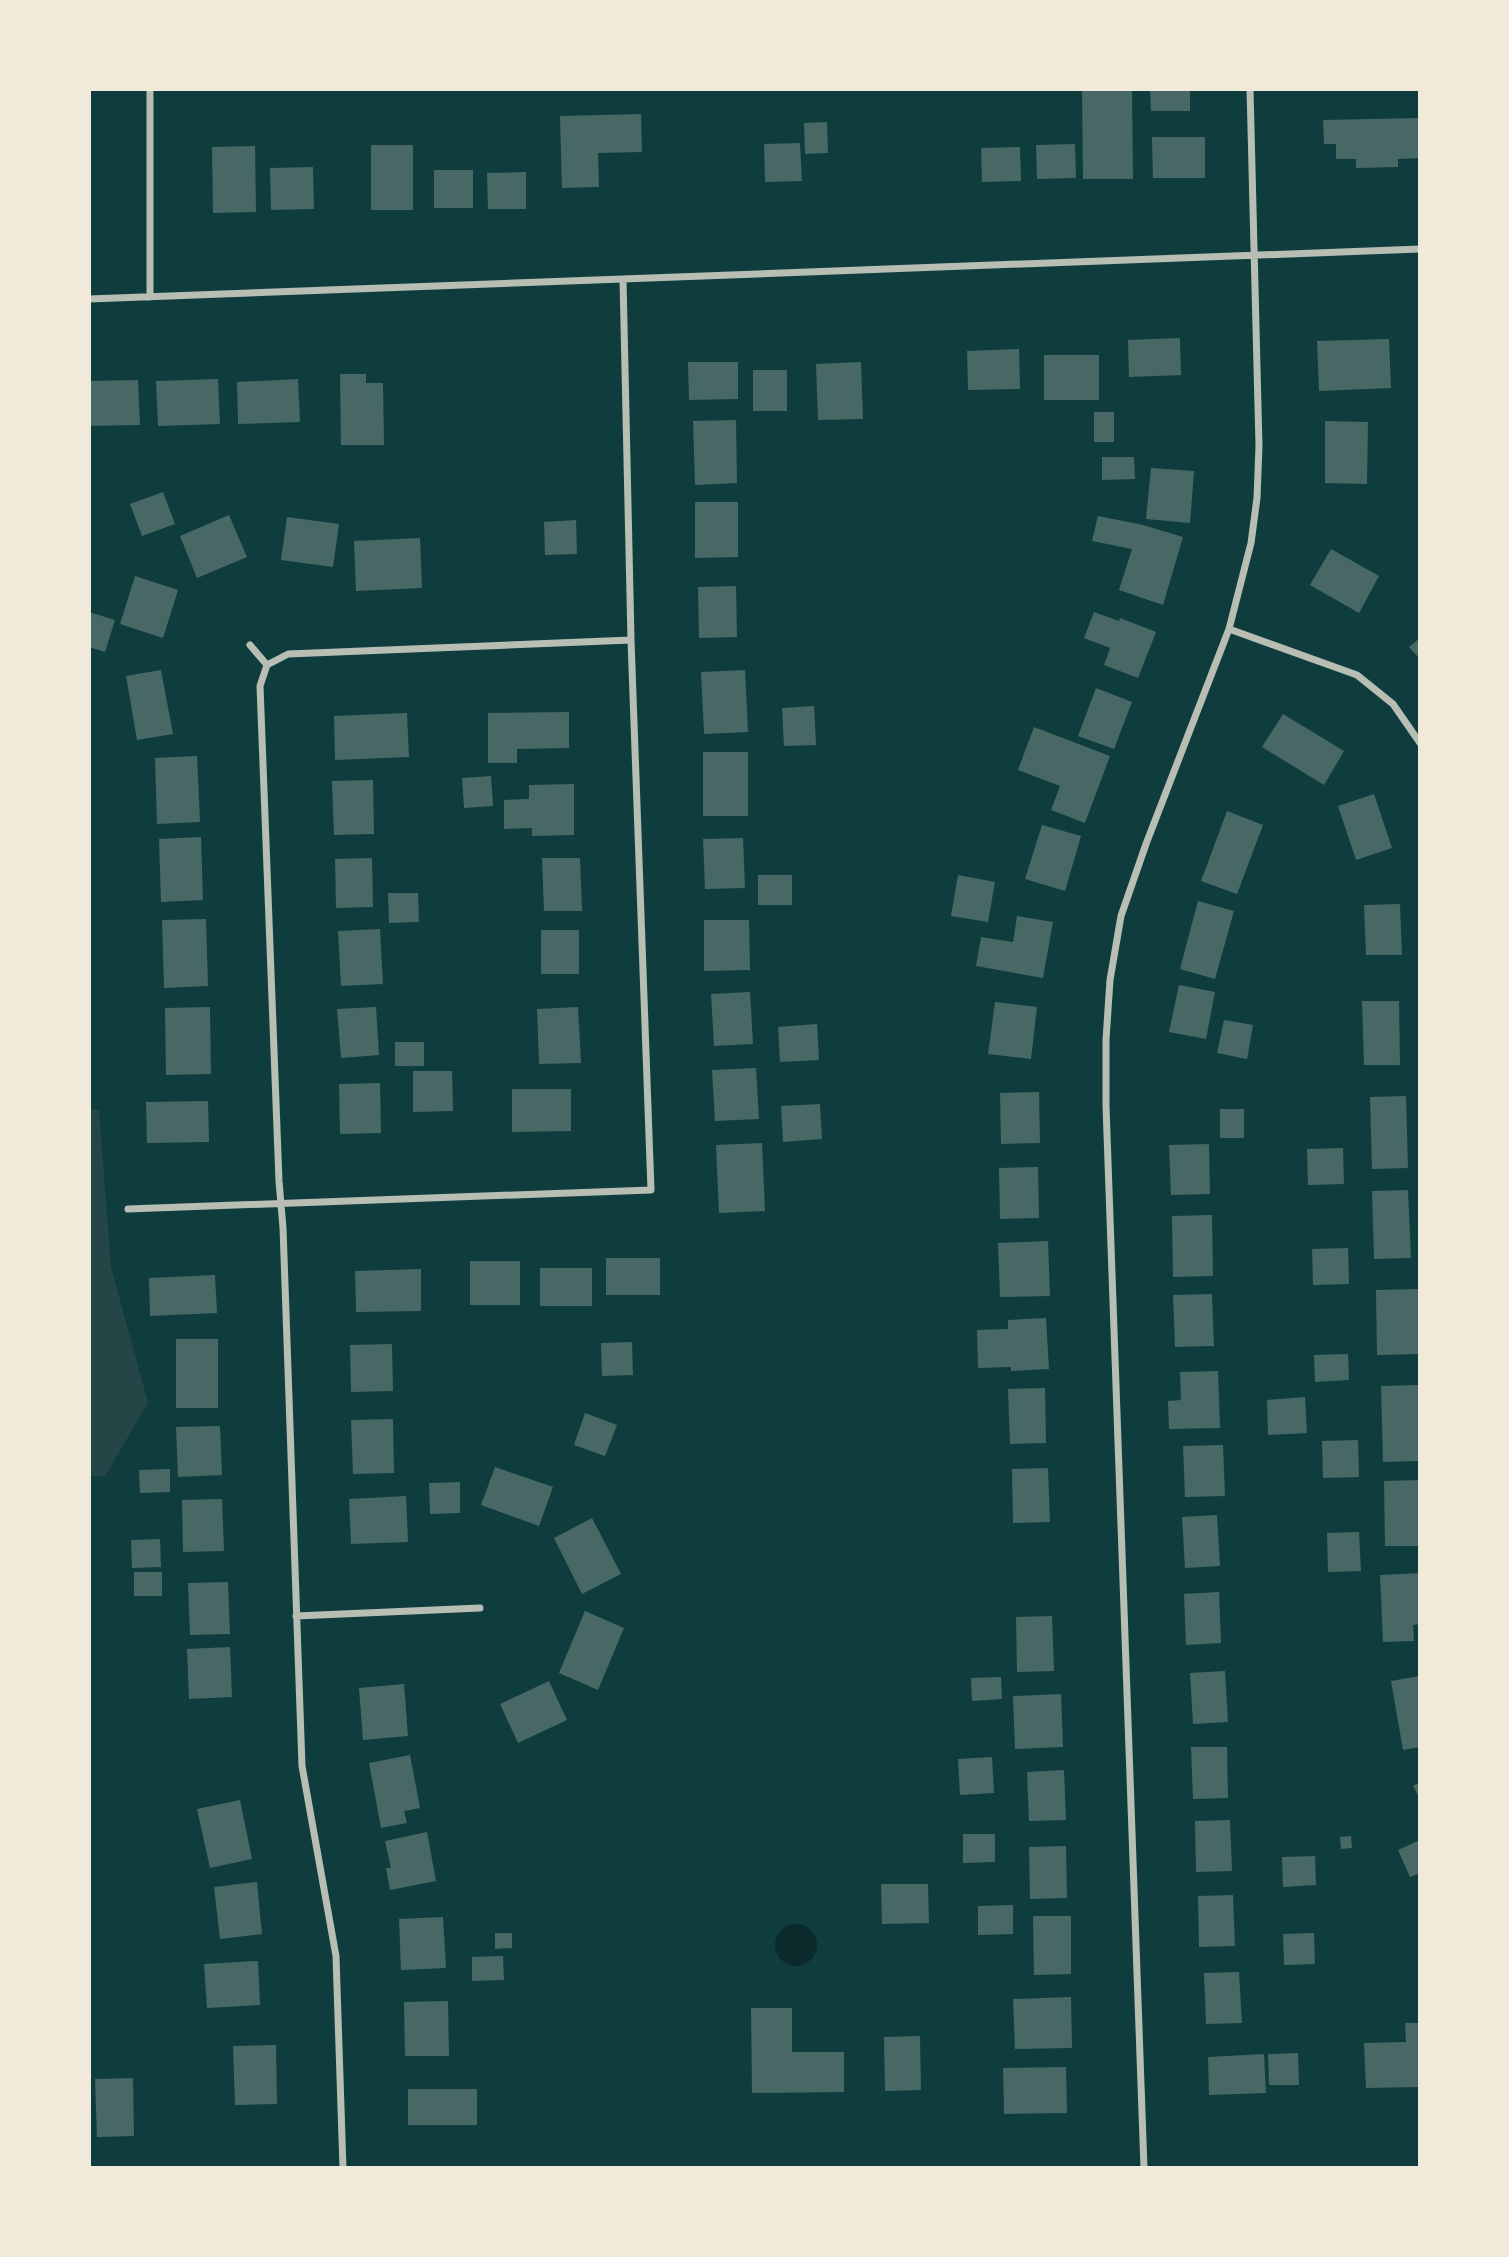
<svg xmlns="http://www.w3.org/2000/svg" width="1509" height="2257" viewBox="0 0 1509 2257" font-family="'Golos Text',sans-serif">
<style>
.green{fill:#244646}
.water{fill:#0a2a2b}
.building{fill:#486865}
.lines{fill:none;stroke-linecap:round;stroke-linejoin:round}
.minor{stroke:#b8beb3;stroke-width:7}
</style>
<rect width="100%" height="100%" fill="#0f3d3e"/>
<path class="green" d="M 89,1108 L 99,1110 L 111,1267 L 148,1403 L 105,1476 L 89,1476 Z"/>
<path class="water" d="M775 1945a21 21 0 1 1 42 0a21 21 0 1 1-42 0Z"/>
<path class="building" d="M 1082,89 L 1132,89 L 1133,179 L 1083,179 Z
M 1150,89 L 1190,89 L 1190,111 L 1151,111 Z
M 641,114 L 642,152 L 598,153 L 599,187 L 562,188 L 560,116 Z
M 1420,118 L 1420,158 L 1398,159 L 1398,167 L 1356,168 L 1356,159 L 1336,159 L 1336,144 L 1324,144 L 1323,120 Z
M 827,122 L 828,153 L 805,154 L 804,123 Z
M 1152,137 L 1205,137 L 1205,178 L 1153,178 Z
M 800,143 L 802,181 L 765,182 L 764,144 Z
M 1075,144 L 1076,178 L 1037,179 L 1036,145 Z
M 371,145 L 413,145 L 413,210 L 371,210 Z
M 255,146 L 256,212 L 213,213 L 212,147 Z
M 1020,147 L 1021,181 L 982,182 L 981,148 Z
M 313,167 L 314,209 L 271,210 L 270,168 Z
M 434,170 L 473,170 L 473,208 L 434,208 Z
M 526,172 L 526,209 L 488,209 L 487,173 Z
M 1180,338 L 1181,375 L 1129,377 L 1128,340 Z
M 1389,339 L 1391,388 L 1319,391 L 1317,341 Z
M 1019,349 L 1020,389 L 968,390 L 967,351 Z
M 1044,355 L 1099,355 L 1099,400 L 1044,400 Z
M 688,362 L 738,362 L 738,399 L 689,400 Z
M 861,362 L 863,419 L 818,420 L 816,364 Z
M 753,370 L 787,370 L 787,411 L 753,411 Z
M 340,374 L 366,374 L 366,383 L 383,383 L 384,445 L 341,445 Z
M 218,379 L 220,424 L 158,426 L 156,381 Z
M 298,379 L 300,422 L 238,424 L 237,382 Z
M 138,380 L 140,425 L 89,426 L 89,381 Z
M 1094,412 L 1114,412 L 1114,442 L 1094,442 Z
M 736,420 L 737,483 L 695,485 L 693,421 Z
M 1325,421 L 1368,422 L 1367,484 L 1325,483 Z
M 1102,457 L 1134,457 L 1135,479 L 1102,480 Z
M 1151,468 L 1194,471 L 1190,523 L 1146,519 Z
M 163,492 L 175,524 L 142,536 L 130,504 Z
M 695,502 L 738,502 L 738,557 L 695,558 Z
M 229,515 L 247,557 L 197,578 L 180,536 Z
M 1098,516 L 1143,525 L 1183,537 L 1163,605 L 1119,590 L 1132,549 L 1092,541 Z
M 287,517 L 339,524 L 333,567 L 281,560 Z
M 576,520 L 577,554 L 545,555 L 544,522 Z
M 420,538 L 422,588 L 356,591 L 354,541 Z
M 1331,549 L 1379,576 L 1359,613 L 1310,585 Z
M 135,576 L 178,590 L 163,638 L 120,624 Z
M 736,586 L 737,637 L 699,638 L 698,587 Z
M 89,612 L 115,620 L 105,652 L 89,647 Z
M 1094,612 L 1119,621 L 1120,618 L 1156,632 L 1138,678 L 1104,665 L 1110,648 L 1084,638 Z
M 1420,638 L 1420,659 L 1409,647 Z
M 161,670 L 173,734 L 137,740 L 126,676 Z
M 745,670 L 748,732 L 704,734 L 701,672 Z
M 1096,688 L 1132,702 L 1114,749 L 1078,736 Z
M 814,706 L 816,745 L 784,746 L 782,708 Z
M 569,712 L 569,748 L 517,749 L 517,763 L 488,763 L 488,713 Z
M 407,713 L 409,757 L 335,760 L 334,716 Z
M 1283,714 L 1344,751 L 1324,785 L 1262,747 Z
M 1034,727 L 1110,756 L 1085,823 L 1051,810 L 1060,786 L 1018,770 Z
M 703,752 L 748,752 L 748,816 L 703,816 Z
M 197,756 L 200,822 L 157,824 L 155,758 Z
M 491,776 L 493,806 L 464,808 L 462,778 Z
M 373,780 L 374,834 L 334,835 L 332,781 Z
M 574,784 L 574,835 L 532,836 L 532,828 L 504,829 L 504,800 L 529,799 L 529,785 Z
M 1374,794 L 1392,848 L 1356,860 L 1338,806 Z
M 1227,811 L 1263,825 L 1237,894 L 1201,881 Z
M 1042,825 L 1081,836 L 1065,891 L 1025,879 Z
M 201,837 L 203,900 L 161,902 L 159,839 Z
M 743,838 L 745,888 L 705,889 L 703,839 Z
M 372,858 L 373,907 L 336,908 L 335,859 Z
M 542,858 L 580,858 L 582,911 L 544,911 Z
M 758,875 L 792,875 L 792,905 L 758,905 Z
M 958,875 L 995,882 L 988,922 L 951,916 Z
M 388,893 L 418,893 L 419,922 L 389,923 Z
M 1198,901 L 1234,911 L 1215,979 L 1180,969 Z
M 1400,904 L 1402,955 L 1366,955 L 1364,905 Z
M 1017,916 L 1053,922 L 1043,978 L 976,966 L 981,937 L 1013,942 Z
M 206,919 L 208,986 L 164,988 L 162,920 Z
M 704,920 L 749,920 L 750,970 L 704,971 Z
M 380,929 L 383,984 L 341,986 L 338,931 Z
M 541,930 L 579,930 L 579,974 L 541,974 Z
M 1179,985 L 1215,992 L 1206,1039 L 1169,1032 Z
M 750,992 L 753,1044 L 714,1046 L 711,994 Z
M 1362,1001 L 1399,1001 L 1400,1065 L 1364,1065 Z
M 995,1002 L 1037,1007 L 1031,1059 L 988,1054 Z
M 210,1007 L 211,1074 L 166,1075 L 165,1008 Z
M 376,1007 L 379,1055 L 341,1058 L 337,1009 Z
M 578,1007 L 581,1063 L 539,1064 L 537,1009 Z
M 1224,1020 L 1253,1025 L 1247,1059 L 1217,1053 Z
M 817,1024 L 819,1060 L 780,1062 L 778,1027 Z
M 395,1042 L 424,1042 L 424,1066 L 395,1066 Z
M 756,1068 L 759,1119 L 715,1121 L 712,1070 Z
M 413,1071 L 452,1071 L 453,1111 L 413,1112 Z
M 380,1083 L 381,1133 L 340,1134 L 339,1084 Z
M 512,1089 L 571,1089 L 571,1131 L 512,1132 Z
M 1039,1092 L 1040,1143 L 1001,1144 L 1000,1093 Z
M 1406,1096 L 1408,1168 L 1372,1169 L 1370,1097 Z
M 208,1101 L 209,1142 L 147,1143 L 146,1102 Z
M 820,1104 L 822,1139 L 783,1142 L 781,1106 Z
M 1220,1109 L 1244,1109 L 1244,1138 L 1220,1138 Z
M 762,1143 L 765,1211 L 719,1213 L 716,1145 Z
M 1209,1144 L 1210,1194 L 1171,1195 L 1169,1145 Z
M 1343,1148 L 1344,1184 L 1308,1185 L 1307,1149 Z
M 1038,1167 L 1039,1218 L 1000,1219 L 999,1168 Z
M 1408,1190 L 1411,1258 L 1374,1259 L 1372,1191 Z
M 1212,1215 L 1213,1276 L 1173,1277 L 1172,1216 Z
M 1048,1241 L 1050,1296 L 1000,1297 L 998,1243 Z
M 1348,1248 L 1349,1284 L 1313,1285 L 1312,1249 Z
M 606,1258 L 660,1258 L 660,1295 L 606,1295 Z
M 470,1261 L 520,1261 L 520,1305 L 470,1305 Z
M 540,1268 L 592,1268 L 592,1306 L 540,1306 Z
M 421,1269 L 421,1311 L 356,1312 L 355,1271 Z
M 215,1275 L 217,1313 L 150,1316 L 149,1278 Z
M 1419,1289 L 1420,1354 L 1377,1355 L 1376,1290 Z
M 1212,1294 L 1214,1346 L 1175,1347 L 1173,1295 Z
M 1046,1318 L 1049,1369 L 1011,1371 L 1011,1367 L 978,1368 L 977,1330 L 1008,1329 L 1008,1320 Z
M 176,1339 L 218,1339 L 218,1408 L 176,1408 Z
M 632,1342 L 633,1375 L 602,1376 L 601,1343 Z
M 392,1344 L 393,1391 L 351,1392 L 350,1345 Z
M 1348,1354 L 1349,1380 L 1315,1382 L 1314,1355 Z
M 1218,1371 L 1220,1428 L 1169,1429 L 1168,1401 L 1181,1400 L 1180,1372 Z
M 1418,1385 L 1419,1461 L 1383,1462 L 1381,1386 Z
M 1045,1388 L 1046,1443 L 1010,1444 L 1008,1389 Z
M 1305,1397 L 1307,1433 L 1268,1435 L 1267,1400 Z
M 585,1413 L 617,1425 L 605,1456 L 574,1445 Z
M 393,1419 L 394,1473 L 353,1474 L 351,1420 Z
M 220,1426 L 222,1475 L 178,1477 L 176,1427 Z
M 1358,1440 L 1359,1477 L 1323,1478 L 1322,1441 Z
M 1223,1445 L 1225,1496 L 1185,1497 L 1183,1446 Z
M 495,1467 L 553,1487 L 539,1526 L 481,1505 Z
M 1048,1468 L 1050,1522 L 1013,1523 L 1012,1469 Z
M 170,1469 L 170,1492 L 140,1493 L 139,1470 Z
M 1420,1480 L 1420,1546 L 1385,1546 L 1384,1481 Z
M 460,1482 L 460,1513 L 430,1514 L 429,1483 Z
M 406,1496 L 408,1542 L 351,1544 L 349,1499 Z
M 222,1499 L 224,1551 L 183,1552 L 182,1500 Z
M 1217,1515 L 1220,1566 L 1185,1568 L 1182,1517 Z
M 592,1518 L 621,1574 L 582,1594 L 554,1538 Z
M 1359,1532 L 1361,1571 L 1328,1572 L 1327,1533 Z
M 160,1539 L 161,1567 L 132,1568 L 131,1540 Z
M 134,1572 L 162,1572 L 162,1596 L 134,1596 Z
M 1420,1573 L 1420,1624 L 1413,1625 L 1414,1641 L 1383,1642 L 1380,1575 Z
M 228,1582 L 230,1634 L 190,1635 L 188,1583 Z
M 1219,1592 L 1221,1643 L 1186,1645 L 1184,1594 Z
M 585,1611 L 624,1628 L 598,1690 L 559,1673 Z
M 1052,1616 L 1054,1671 L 1017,1672 L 1016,1617 Z
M 230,1647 L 232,1697 L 189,1699 L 187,1649 Z
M 1225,1671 L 1228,1722 L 1193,1724 L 1190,1673 Z
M 1420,1676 L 1420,1747 L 1403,1750 L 1391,1681 Z
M 1001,1677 L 1002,1699 L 972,1701 L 971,1678 Z
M 549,1681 L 567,1720 L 518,1743 L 500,1704 Z
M 404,1684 L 408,1736 L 363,1740 L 359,1688 Z
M 1061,1694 L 1063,1747 L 1015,1749 L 1013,1696 Z
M 1191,1747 L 1227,1747 L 1228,1798 L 1193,1799 Z
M 410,1755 L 420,1808 L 404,1811 L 407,1823 L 381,1828 L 369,1763 Z
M 992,1757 L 994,1793 L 960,1795 L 958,1759 Z
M 1064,1770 L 1066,1820 L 1029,1821 L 1027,1772 Z
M 1420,1782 L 1420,1799 L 1413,1786 Z
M 240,1800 L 252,1859 L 210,1868 L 197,1809 Z
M 1230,1820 L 1232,1871 L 1196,1872 L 1195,1821 Z
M 427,1832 L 436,1881 L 390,1890 L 386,1868 L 391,1868 L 385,1841 Z
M 963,1834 L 995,1834 L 995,1862 L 963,1863 Z
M 1351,1836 L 1352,1848 L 1341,1849 L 1340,1837 Z
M 1420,1840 L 1420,1873 L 1410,1877 L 1398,1850 Z
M 1066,1846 L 1067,1898 L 1030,1899 L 1029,1847 Z
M 1315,1856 L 1316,1885 L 1283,1887 L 1282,1857 Z
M 257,1882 L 262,1934 L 220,1939 L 214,1887 Z
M 881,1884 L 928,1884 L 929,1923 L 882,1924 Z
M 1233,1895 L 1235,1946 L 1199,1947 L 1198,1896 Z
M 1013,1905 L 1013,1934 L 978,1935 L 978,1906 Z
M 1033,1916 L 1071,1916 L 1071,1974 L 1034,1975 Z
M 443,1917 L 446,1968 L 401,1970 L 399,1919 Z
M 495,1933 L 512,1933 L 512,1948 L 495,1949 Z
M 1314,1933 L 1315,1964 L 1284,1965 L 1283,1934 Z
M 503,1956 L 504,1980 L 472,1981 L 472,1957 Z
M 258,1961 L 260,2005 L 207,2008 L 204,1964 Z
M 1239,1972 L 1242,2023 L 1206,2024 L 1204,1973 Z
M 1071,1997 L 1072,2048 L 1015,2049 L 1013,1999 Z
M 448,2001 L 449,2056 L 405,2056 L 404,2002 Z
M 751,2008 L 792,2008 L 792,2052 L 844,2052 L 844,2092 L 752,2093 Z
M 1405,2023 L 1420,2023 L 1420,2087 L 1366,2088 L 1364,2043 L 1406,2042 Z
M 920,2036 L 921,2090 L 885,2091 L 884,2037 Z
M 276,2045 L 277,2104 L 235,2105 L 233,2046 Z
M 1298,2053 L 1299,2085 L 1269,2085 L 1268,2054 Z
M 1264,2054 L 1266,2093 L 1209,2095 L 1208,2057 Z
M 1066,2067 L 1067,2113 L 1004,2114 L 1003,2068 Z
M 133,2078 L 134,2136 L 97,2137 L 95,2079 Z
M 408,2089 L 477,2089 L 477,2125 L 408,2125 Z"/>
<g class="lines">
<path class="minor" d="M 150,297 L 150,89
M 89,299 L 1420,249
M 1229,629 L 1357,675 L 1393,704 L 1420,743
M 250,645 L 267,665
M 128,1209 L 651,1190 L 631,640 L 623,279
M 296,1616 L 480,1608
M 343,2168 L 336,1956 L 302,1766 L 283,1228 L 279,1181 L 260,686 L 267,665 L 288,654 L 631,640
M 1144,2168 L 1106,1106 L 1106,1040 L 1110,980 L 1121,916 L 1146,844 L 1229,629 L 1251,543 L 1257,498 L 1259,446 L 1250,89"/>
</g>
<rect width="1509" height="2257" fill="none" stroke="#f1e9da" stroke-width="182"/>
</svg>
